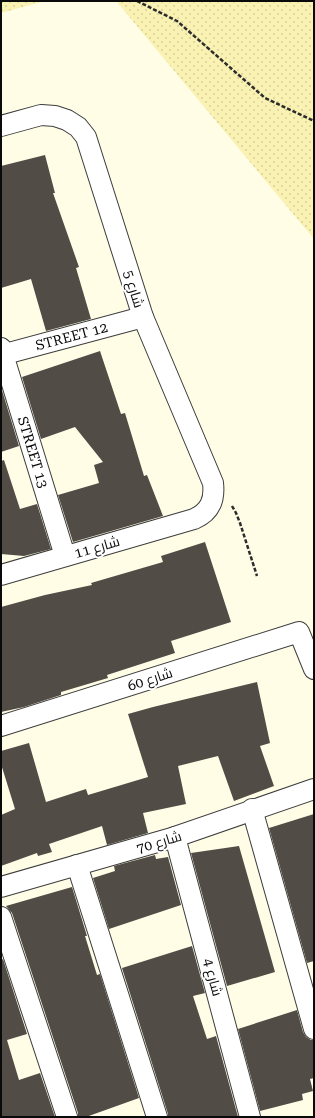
<svg xmlns="http://www.w3.org/2000/svg" width="315" height="1118" viewBox="0 0 315 1118" font-family="'Roboto Serif',Cairo,serif">
<style>
.sand{fill:url(#sand-dots)}
.building{fill:#524c46}
.lines{fill:none;stroke-linecap:round;stroke-linejoin:round}
.street-casing{stroke:#3d3d3d;stroke-width:22}
.path{stroke:#2c2c2c;stroke-width:2.5;stroke-dasharray:4 2;stroke-linecap:butt}
.street{stroke:#fff;stroke-width:20}
.labels{text-anchor:middle;dominant-baseline:central;stroke-width:4;stroke-linejoin:round;paint-order:stroke}
.street-label{font-size:14px;fill:#0a0a0a;stroke:#fff}
</style>
<defs>
<pattern id="sand-dots" width="8" height="8" patternUnits="userSpaceOnUse"><rect width="8" height="8" fill="#faf2b3"/><path d="M2 2h.1M6 6h.1" fill="none" stroke="#d5ce99" stroke-width="1.8" stroke-linecap="round"/></pattern>
</defs>
<rect width="100%" height="100%" fill="#fffde6"/>
<path class="sand" d="M 1,1 L 45,1 L 1,13 Z
M 116,1 L 314,1 L 314,239 Z"/>
<path class="building" d="M 45,155 L 55,193 L 53,193 L 79,267 L 76,268 L 91,319 L 46,331 L 31,279 L 1,288 L 1,166 Z
M 100,351 L 121,414 L 125,413 L 144,476 L 147,475 L 163,516 L 73,542 L 58,495 L 99,483 L 94,465 L 103,462 L 75,427 L 41,439 L 22,377 Z
M 1,387 L 19,446 L 1,452 Z
M 4,460 L 20,509 L 37,504 L 51,549 L 24,556 L 1,554 L 1,461 Z
M 205,542 L 231,622 L 171,641 L 175,653 L 107,675 L 108,678 L 61,692 L 61,695 L 24,707 L 1,712 L 1,607 L 45,595 L 92,585 L 91,583 L 163,562 L 161,556 Z
M 257,682 L 270,743 L 260,746 L 274,786 L 234,801 L 218,756 L 178,766 L 186,804 L 143,813 L 148,833 L 107,845 L 102,826 L 49,844 L 52,852 L 38,856 L 37,853 L 1,866 L 1,815 L 15,809 L 1,764 L 1,751 L 29,743 L 46,802 L 86,789 L 88,795 L 148,777 L 128,714 L 153,707 Z
M 314,814 L 314,961 L 307,963 L 269,828 Z
M 239,846 L 275,972 L 227,986 L 191,853 Z
M 155,855 L 156,859 L 168,857 L 181,905 L 109,929 L 93,878 L 115,871 L 114,866 Z
M 72,887 L 87,936 L 85,936 L 97,975 L 100,974 L 139,1098 L 86,1117 L 78,1117 L 78,1113 L 12,913 L 6,906 Z
M 192,946 L 205,993 L 193,996 L 207,1039 L 216,1036 L 238,1117 L 168,1117 L 168,1114 L 122,968 Z
M 3,959 L 27,1034 L 7,1040 L 19,1080 L 40,1073 L 55,1117 L 1,1117 L 1,960 Z
M 297,1010 L 303,1032 L 306,1037 L 311,1040 L 314,1040 L 314,1078 L 310,1079 L 313,1091 L 302,1094 L 303,1100 L 260,1111 L 238,1029 Z"/>
<g class="lines">
<g class="street-casing">
<g id="street">
<path d="M 1,126 L 41,115 L 55,116 L 67,120 L 78,127 L 86,137 L 143,317 L 213,483 C 215,500 210,512 194,519 L 1,575"/>
<path id="s1" d="M 1,348 L 65,556"/>
<path id="s2" d="M 1,355 L 143,317"/>
<path d="M 1,726 L 299,632 L 314,669"/>
<path d="M 252,809 L 314,1029"/>
<path d="M 175,837 L 250,1117"/>
<path d="M 77,865 L 157,1117"/>
<path d="M 1,887 L 175,837 L 314,789"/>
<path d="M 1,917 L 67,1117"/>
</g>
</g>
<path class="path" d="M 137,1 L 177,21 L 265,98 L 314,121
M 232,506 L 236,513 L 240,523 L 257,576"/>
<use href="#street" class="street"/>
</g>
<g class="labels">
<g class="street-label">
<text transform="translate(134 289) rotate(73)">شارع 5</text>
<text stroke="none"><textPath href="#s2" startOffset="73">STREET 12</textPath></text>
<text stroke="none"><textPath href="#s1" startOffset="109">STREET 13</textPath></text>
<text transform="translate(97 547) rotate(-16)">شارع 11</text>
<text transform="translate(150 679) rotate(-18)">شارع 60</text>
<text transform="translate(159 842) rotate(-17)">شارع 70</text>
<text transform="translate(213 977) rotate(75)">شارع 4</text>
</g>
</g>
<rect width="315" height="1118" fill="none" stroke="#0a0a0a" stroke-width="4"/>
</svg>
